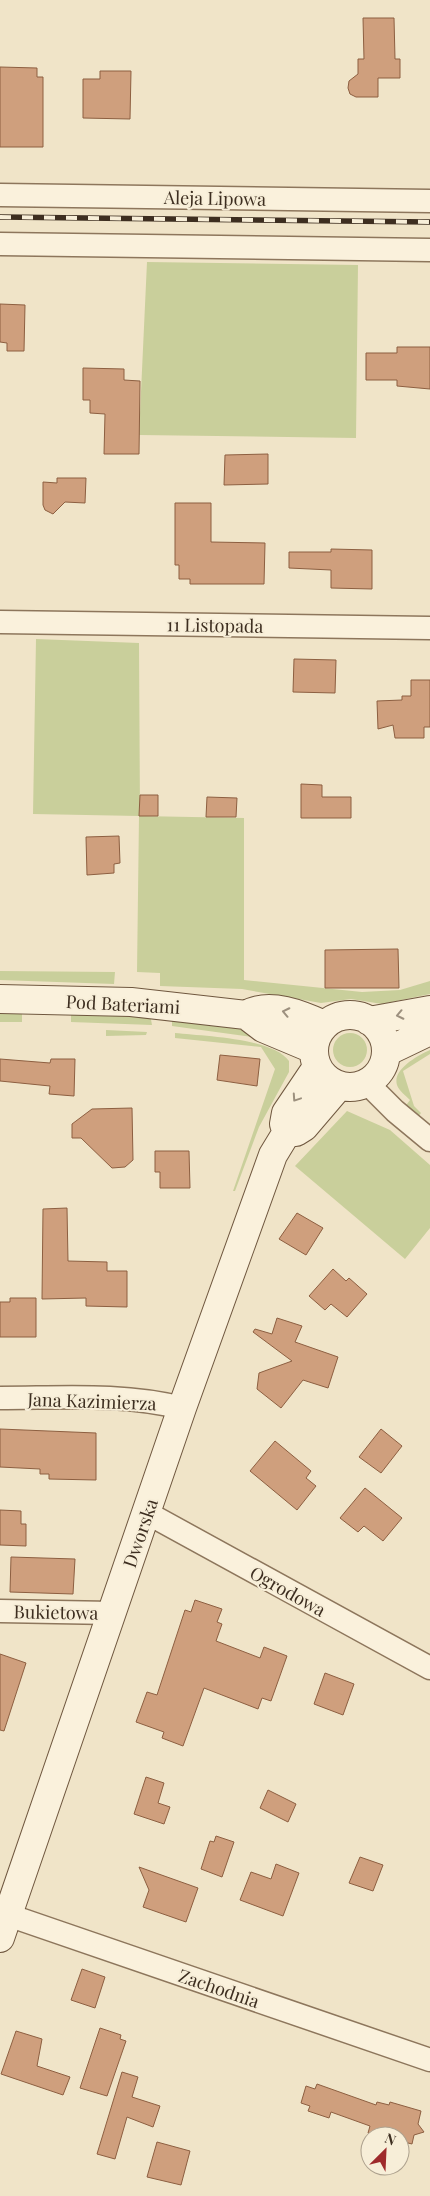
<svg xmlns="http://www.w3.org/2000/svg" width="430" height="2196" viewBox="0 0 430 2196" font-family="'Playfair Display',serif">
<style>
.green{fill:#c9cf9b}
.building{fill:#cf9f7d;stroke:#8d5f41}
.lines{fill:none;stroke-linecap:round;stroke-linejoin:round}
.street-casing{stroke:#8d765c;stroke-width:25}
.secondary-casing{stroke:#6f573f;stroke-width:30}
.street{stroke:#faf1dc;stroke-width:22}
.secondary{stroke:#faf1dc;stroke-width:28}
.rail-casing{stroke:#3d2e20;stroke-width:5.5}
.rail{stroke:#f7eed8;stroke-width:4;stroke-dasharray:11;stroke-linecap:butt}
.oneway{stroke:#9c907e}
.labels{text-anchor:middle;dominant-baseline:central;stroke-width:4;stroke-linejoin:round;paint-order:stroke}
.street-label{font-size:18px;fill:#3d2e20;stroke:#f7eed8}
</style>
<rect width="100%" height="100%" fill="#f0e4c8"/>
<path class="green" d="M 147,262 L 358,265 L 356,438 L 139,435 Z
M 36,639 L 139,643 L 140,816 L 244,818 L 244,980 L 362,992 L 400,990 L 430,981 L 430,994 L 382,1004 L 351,999 L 321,1003 L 242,989 L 160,986 L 160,973 L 137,972 L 139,816 L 33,814 Z
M 0,971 L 115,972 L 114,984 L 0,980 Z
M 74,1011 L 150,1014 L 152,1025 L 71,1022 L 71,1014 Z
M 0,1012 L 22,1013 L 22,1022 L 0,1022 Z
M 176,1017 C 205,1021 234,1022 259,1038 L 172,1026 L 172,1021 Z
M 106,1030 L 147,1032 L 146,1035 L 106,1036 Z
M333 1050a17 17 0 1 1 34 0a17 17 0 1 1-34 0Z
M 175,1033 C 203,1036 273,1038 289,1061 L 289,1072 L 259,1127 L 235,1191 L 233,1191 L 275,1069 L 261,1047 L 175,1038 Z
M 430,1050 L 430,1054 L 403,1071 L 414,1106 L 421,1113 L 417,1118 L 404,1108 L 410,1100 C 406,1096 399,1091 397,1085 C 392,1069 419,1055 430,1050 Z
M 347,1111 L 390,1130 L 430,1165 L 430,1228 L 405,1259 L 295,1166 Z"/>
<path class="building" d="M 363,18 L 394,18 L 395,59 L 400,59 L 400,78 L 378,78 L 378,97 L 356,97 L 350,94 L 348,88 L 349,81 L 358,74 L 358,59 L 364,59 Z
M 0,67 L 37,68 L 37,77 L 43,77 L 43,147 L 0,147 Z
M 100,71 L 131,71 L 130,119 L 83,118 L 83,79 L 100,79 Z
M 0,304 L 25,305 L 24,351 L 7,351 L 7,343 L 0,342 Z
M 397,347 L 430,347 L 430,389 L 397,386 L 397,380 L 366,380 L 366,353 L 397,353 Z
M 83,368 L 124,369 L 124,380 L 140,381 L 139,454 L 104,454 L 105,414 L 90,413 L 90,400 L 83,400 Z
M 268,454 L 268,484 L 224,485 L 225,455 Z
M 57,478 L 86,478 L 85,503 L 65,502 L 53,514 L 45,510 L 43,505 L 43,482 L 57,483 Z
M 175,503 L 211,503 L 211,542 L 265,543 L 264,584 L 190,584 L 190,579 L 179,579 L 179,565 L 175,565 Z
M 331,549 L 372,550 L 372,589 L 331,588 L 331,570 L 289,568 L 289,552 L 331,552 Z
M 294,659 L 336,660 L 335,693 L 293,692 Z
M 411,680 L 430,680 L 430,727 L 424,727 L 424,738 L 395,738 L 393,725 L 378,729 L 377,701 L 402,700 L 402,696 L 411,696 Z
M 301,784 L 322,785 L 322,797 L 351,797 L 351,818 L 301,818 Z
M 140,795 L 158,795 L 158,816 L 139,816 Z
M 207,797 L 237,798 L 236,817 L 206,817 Z
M 119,836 L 120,863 L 114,864 L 114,873 L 87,875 L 86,837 Z
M 398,949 L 399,988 L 325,988 L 325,950 Z
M 220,1055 L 260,1059 L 257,1086 L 217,1080 Z
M 0,1059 L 50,1063 L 51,1059 L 75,1059 L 74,1096 L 49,1094 L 50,1086 L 0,1081 Z
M 132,1108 L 133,1160 L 125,1167 L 112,1168 L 81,1138 L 72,1138 L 72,1124 L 92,1109 Z
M 155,1151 L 189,1151 L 190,1188 L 160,1188 L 160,1172 L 155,1172 Z
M 67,1208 L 68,1261 L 107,1262 L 107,1271 L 127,1271 L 127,1307 L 86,1306 L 86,1298 L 42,1299 L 43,1209 Z
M 297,1213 L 323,1228 L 306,1255 L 279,1239 Z
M 333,1269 L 346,1281 L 349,1278 L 367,1294 L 347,1317 L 331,1304 L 325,1310 L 309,1296 Z
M 10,1298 L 36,1298 L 36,1337 L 0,1337 L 0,1302 L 10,1302 Z
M 277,1318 L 302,1326 L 295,1342 L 338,1357 L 328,1388 L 303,1380 L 281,1408 L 257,1389 L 259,1373 L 292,1361 L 253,1332 L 255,1329 L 272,1334 Z
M 0,1429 L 96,1433 L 96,1480 L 49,1479 L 49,1474 L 40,1474 L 40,1469 L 0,1467 Z
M 381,1429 L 402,1446 L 381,1473 L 359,1457 Z
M 275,1441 L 311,1471 L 306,1478 L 316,1486 L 297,1510 L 250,1471 Z
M 365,1488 L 402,1518 L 383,1541 L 364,1526 L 358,1532 L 340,1518 Z
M 0,1510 L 21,1511 L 21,1524 L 26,1524 L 26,1546 L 0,1545 Z
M 11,1557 L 75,1559 L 73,1594 L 10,1592 Z
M 195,1600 L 222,1609 L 217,1622 L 222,1624 L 216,1641 L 260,1658 L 264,1647 L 287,1656 L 271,1701 L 262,1698 L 258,1709 L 204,1688 L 183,1746 L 162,1738 L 164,1732 L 136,1722 L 147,1692 L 157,1695 L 185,1610 L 191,1612 Z
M 0,1654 L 26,1663 L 4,1731 L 0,1730 Z
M 325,1673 L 354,1684 L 343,1715 L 314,1704 Z
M 146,1777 L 164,1783 L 158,1803 L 170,1807 L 164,1824 L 134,1814 Z
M 268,1790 L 296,1804 L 288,1822 L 260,1808 Z
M 216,1836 L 234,1842 L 222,1877 L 201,1869 L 210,1841 L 214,1842 Z
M 360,1857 L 383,1865 L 373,1891 L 349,1883 Z
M 276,1864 L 299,1873 L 283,1916 L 240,1900 L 251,1872 L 271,1879 Z
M 139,1867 L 198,1888 L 186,1922 L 143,1907 L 149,1890 Z
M 82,1969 L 105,1977 L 95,2008 L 71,2000 Z
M 100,2028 L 121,2035 L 120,2039 L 126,2041 L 107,2096 L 80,2088 Z
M 16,2031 L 42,2039 L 37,2066 L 70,2077 L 63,2095 L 1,2074 Z
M 122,2072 L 138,2077 L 132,2097 L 160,2106 L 153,2127 L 127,2117 L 115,2159 L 97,2154 Z
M 317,2084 L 376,2105 L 377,2102 L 389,2105 L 390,2102 L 421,2111 L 418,2124 L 424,2132 L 414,2135 L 412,2144 L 400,2141 L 400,2136 L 381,2136 L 368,2133 L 370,2126 L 331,2112 L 329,2118 L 308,2111 L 310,2106 L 301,2103 L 306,2086 L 315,2089 Z
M 157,2142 L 190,2151 L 181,2185 L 147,2177 Z"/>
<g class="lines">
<g class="street-casing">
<path id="street" d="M 0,195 L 430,201
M 0,244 L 430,250
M 0,622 L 430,628
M 367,1083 L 395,1111 L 430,1140
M 0,1398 C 61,1398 123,1393 182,1408
M 147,1513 L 430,1668
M 0,1611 L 112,1613
M 8,1915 L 430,2060"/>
</g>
<g class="secondary-casing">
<path id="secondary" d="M 0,999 L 131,1002 L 246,1015 L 263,1028 L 313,1049
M 246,1015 C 269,1001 302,1015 324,1025
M314 1051a36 36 0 1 1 72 0a36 36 0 1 1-72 0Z
M 369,1021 L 430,1010
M 386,1052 L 430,1031
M 287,1132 L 284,1124 L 286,1113 L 317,1067
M 287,1132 L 296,1132 L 304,1127 L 339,1086
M 0,1938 L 182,1408 L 273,1155 L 287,1132"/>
</g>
<use href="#street" class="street"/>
<use href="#secondary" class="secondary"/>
<g class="rail-casing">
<path id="rail" d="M 0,217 L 430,222"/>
</g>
<use href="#rail" class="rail"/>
</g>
<defs><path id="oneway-chevron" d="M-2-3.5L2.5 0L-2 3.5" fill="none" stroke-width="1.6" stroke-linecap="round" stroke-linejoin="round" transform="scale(1.25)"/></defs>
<g class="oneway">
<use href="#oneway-chevron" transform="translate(286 1012) rotate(-168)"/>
<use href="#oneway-chevron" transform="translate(400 1015) rotate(168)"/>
<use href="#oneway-chevron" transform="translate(296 1098) rotate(124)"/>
</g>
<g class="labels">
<g class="street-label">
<text transform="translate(215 198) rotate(1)">Aleja Lipowa</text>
<text transform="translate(215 625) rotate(1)">11 Listopada</text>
<text transform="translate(123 1004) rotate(3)">Pod Bateriami</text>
<text transform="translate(92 1401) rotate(2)">Jana Kazimierza</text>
<text transform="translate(140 1533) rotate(-71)">Dworska</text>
<text transform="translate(288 1591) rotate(29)">Ogrodowa</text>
<text transform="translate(56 1612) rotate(1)">Bukietowa</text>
<text transform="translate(219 1988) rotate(19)">Zachodnia</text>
</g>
</g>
<g transform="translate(385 2151) rotate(24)"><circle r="24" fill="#f7eed8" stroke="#ada18e"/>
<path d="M0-4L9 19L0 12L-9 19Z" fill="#9e2a2b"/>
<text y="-8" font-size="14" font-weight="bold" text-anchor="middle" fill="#3d2e20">N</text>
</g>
</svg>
